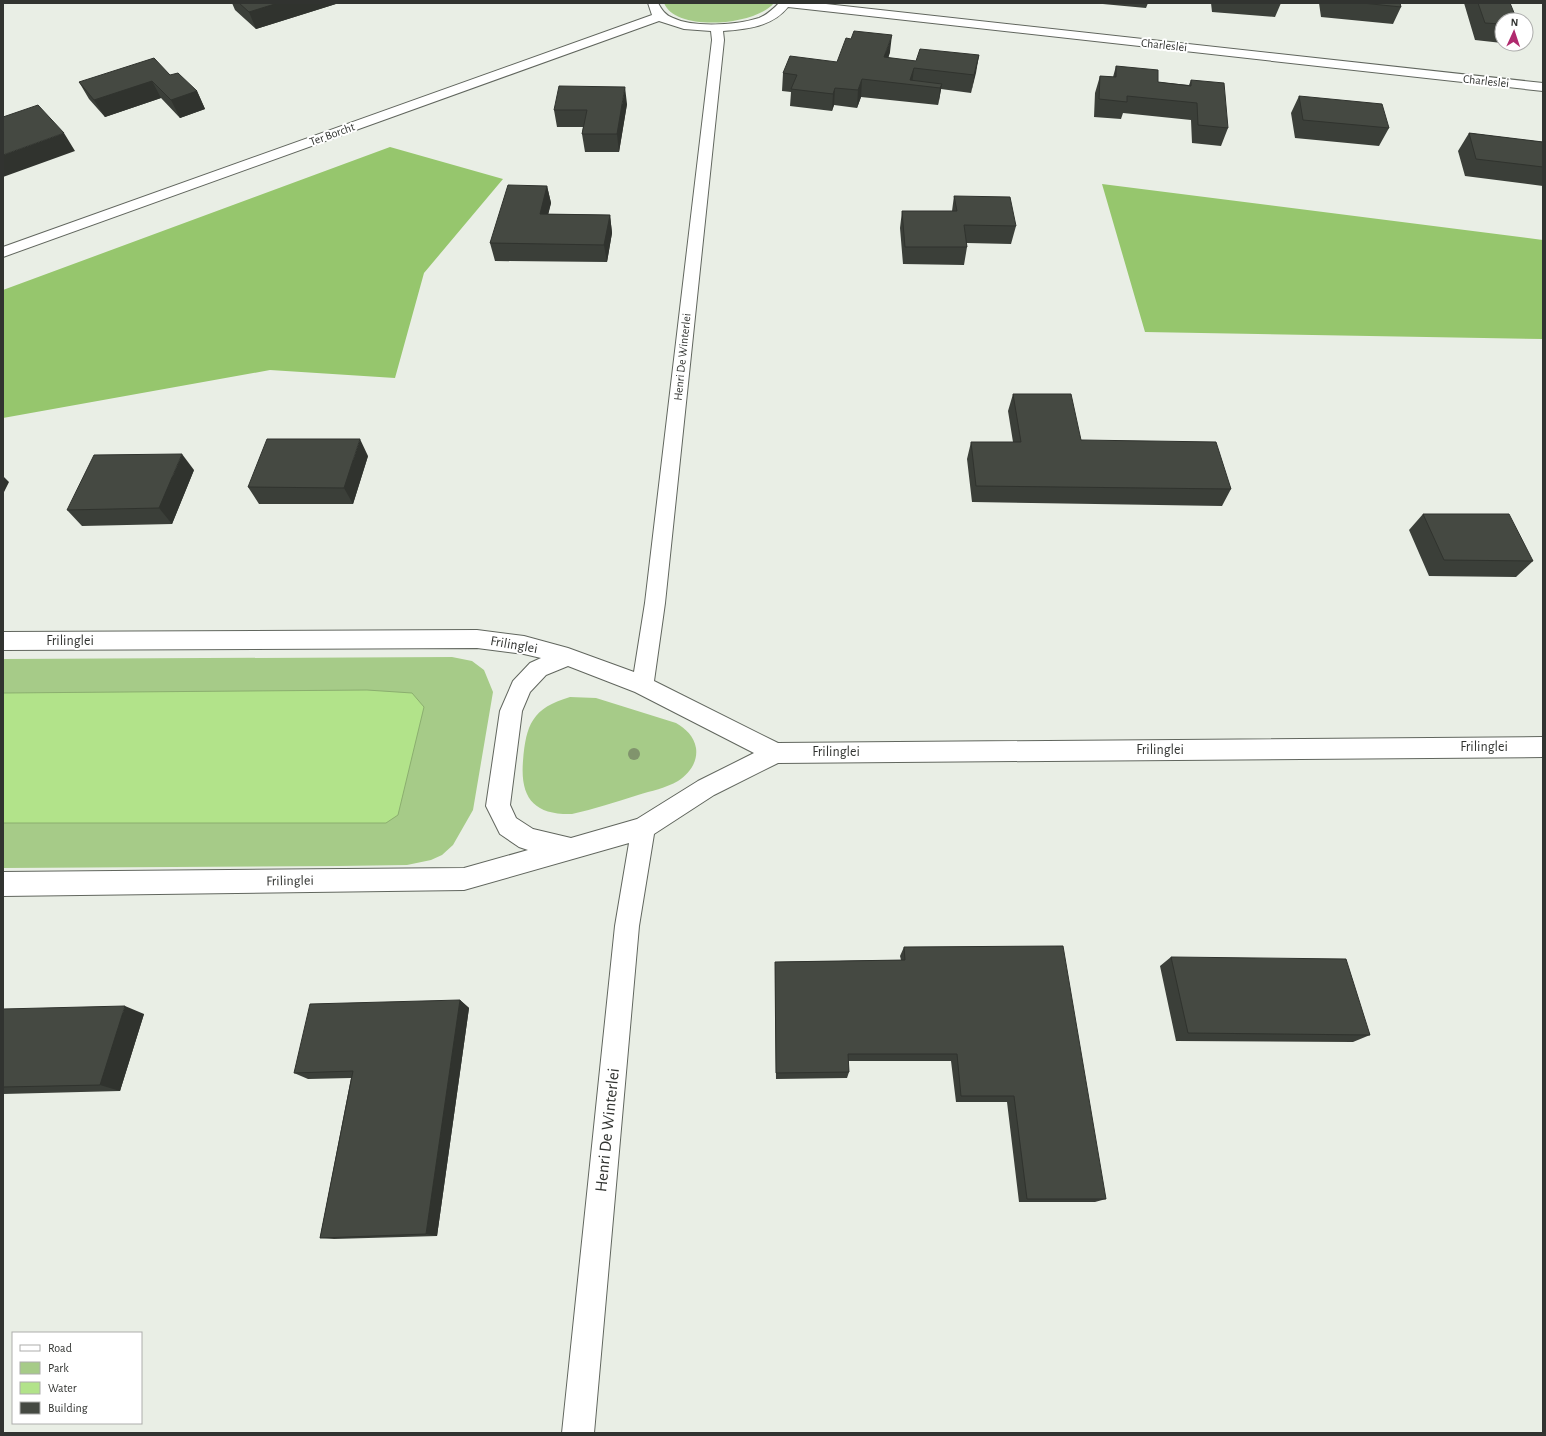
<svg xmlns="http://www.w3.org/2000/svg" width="1546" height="1436" viewBox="0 0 1546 1436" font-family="'Alegreya Sans',sans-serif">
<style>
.green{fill:#a6cb88}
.forest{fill:#96c66d}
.water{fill:#b2e38a;stroke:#8bae6f}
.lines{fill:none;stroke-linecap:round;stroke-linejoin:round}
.minor-casing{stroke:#61665e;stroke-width:2}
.minor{fill:#fff;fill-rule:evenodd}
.tree{fill:#81946d}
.wall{fill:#3b3f39}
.shaded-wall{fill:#30332e}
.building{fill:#454942;stroke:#30332e}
.labels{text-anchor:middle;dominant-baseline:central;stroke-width:4;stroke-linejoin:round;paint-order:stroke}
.far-street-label{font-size:12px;fill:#313330;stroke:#fff}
.street-label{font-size:14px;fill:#313330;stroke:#fff}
.near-street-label{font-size:17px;fill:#313330;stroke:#fff}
</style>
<rect width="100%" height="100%" fill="#e9eee5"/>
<path class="green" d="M 664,3 L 774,3 C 756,25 676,33 664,3 Z
M 452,657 L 472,661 L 484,670 L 493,692 L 473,810 L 453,845 L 442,855 L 431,860 L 407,865 L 339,866 L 3,868 L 3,659 Z
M 570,697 L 596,698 L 676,723 C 686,729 694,736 696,748 C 698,762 689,774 678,781 C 666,788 651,791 638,795 C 616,802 594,809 572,814 C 534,815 520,798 523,761 C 526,725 532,708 570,697 Z"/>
<path class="forest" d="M 390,147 L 503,179 L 424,273 L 395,378 L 270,370 L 3,418 L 3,290 Z
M 1102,184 L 1543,240 L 1543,339 L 1145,332 Z"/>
<path class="water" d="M 367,690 L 412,693 L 424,707 L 398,815 L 386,823 L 3,823 L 3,693 Z"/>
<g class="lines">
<g class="minor-casing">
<path id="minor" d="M 648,3 L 658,3 C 662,10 665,15 673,18 C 693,28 738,25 759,18 C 767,15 773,9 779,3 L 817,3 L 1543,83 L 1543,91 L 788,7 C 772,27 747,29 723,31 L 724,40 L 665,603 L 654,681 L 778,743 L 1543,737 L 1543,757 L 778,763 L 714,795 L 654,834 L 639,926 L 594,1433 L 562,1433 L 615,926 L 629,843 L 464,890 L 3,896 L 3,872 L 464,868 L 528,850 L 519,847 L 500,834 L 486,806 L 500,711 L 513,681 L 530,663 L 541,658 L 524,654 L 477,648 L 3,650 L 3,632 L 477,630 L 524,636 L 568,648 L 634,672 L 645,603 L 712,40 L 711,31 L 684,29 L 659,21 L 3,257 L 3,247 L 652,15 ZM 568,666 L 635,692 L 754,753 L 698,781 L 637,819 L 571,838 L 533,829 L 516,818 L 510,805 L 522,711 L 530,692 L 546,675 Z"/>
</g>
<use href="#minor" class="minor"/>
</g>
<circle class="tree" cx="634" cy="754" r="6"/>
<path class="wall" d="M 232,3 L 339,3 L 256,29 L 235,10 Z
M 1092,3 L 1148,3 L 1146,8 Z
M 1211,3 L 1281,3 L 1275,17 L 1212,12 Z
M 1319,3 L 1400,3 L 1401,7 L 1393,24 L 1321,17 Z
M 1464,3 L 1510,3 L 1502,20 L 1502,43 L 1475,40 Z
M 890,52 L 888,58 L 916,61 L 979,55 L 971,93 L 941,89 L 938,105 L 861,97 L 857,108 L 834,105 L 832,111 L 790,106 L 791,92 L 782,91 L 783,73 L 837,62 Z
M 1116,66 L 1158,82 L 1189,85 L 1191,80 L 1228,128 L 1221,146 L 1192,143 L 1191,120 L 1123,113 L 1121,119 L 1094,117 L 1095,93 L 1100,76 L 1113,77 Z
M 170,75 L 197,91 L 205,109 L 180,118 L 161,98 L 105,117 L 89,99 L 79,82 Z
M 1299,96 L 1389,128 L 1379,146 L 1295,138 L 1291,113 Z
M 627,104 L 619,152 L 585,152 L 582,134 L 583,127 L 557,127 L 554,110 Z
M 1469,133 L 1543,142 L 1543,186 L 1465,176 L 1458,151 Z
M 547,186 L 551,203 L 548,214 L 610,215 L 612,233 L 607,262 L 495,261 L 490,243 Z
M 954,196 L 1016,226 L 1011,244 L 967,243 L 967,247 L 964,265 L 903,264 L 900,228 L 902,211 L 952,211 Z
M 1013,394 L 1081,440 L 1231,489 L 1222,506 L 972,502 L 967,459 L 971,442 L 1013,442 L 1008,411 Z
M 368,456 L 353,504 L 259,504 L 248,487 Z
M 194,470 L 172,524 L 82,526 L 67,510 Z
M 1423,514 L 1533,561 L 1516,577 L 1429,576 L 1409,530 Z
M 904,947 L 1106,1199 L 1095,1202 L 1019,1202 L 1007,1102 L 956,1102 L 951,1061 L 848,1061 L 849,1072 L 847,1078 L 776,1079 L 775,962 L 901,960 L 900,956 Z
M 1171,957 L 1370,1035 L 1353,1042 L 1176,1041 L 1160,966 Z
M 460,1000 L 469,1008 L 437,1236 L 334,1239 L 320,1238 L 351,1078 L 308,1079 L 294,1073 Z
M 3,1009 L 144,1014 L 120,1091 L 3,1094 Z"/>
<path class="shaded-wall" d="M 278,3 L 339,3 L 256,29 L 249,12 Z
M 892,35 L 890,52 L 883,75 L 884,57 Z
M 979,55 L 976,73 L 971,93 L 974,75 Z
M 914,68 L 912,85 L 910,80 Z
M 862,79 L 861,97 L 857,108 L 858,90 Z
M 152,81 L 161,98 L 105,117 L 94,100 Z
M 942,84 L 939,101 L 938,105 L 940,88 Z
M 625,87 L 627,104 L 619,152 L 617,134 Z
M 835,88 L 834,105 L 832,111 L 833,94 Z
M 197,91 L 205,109 L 180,118 L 171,100 Z
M 64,133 L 75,151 L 3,177 L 3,155 Z
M 547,186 L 551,203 L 544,232 L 540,214 Z
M 610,215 L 612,233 L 607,262 L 604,245 Z
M 360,439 L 368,456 L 353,504 L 344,488 Z
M 182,454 L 194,470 L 172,524 L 159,508 Z
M 3,476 L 9,482 L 3,494 Z
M 460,1000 L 469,1008 L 437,1236 L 426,1234 Z
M 125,1006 L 144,1014 L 120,1091 L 100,1085 Z"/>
<path class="building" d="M 239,3 L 278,3 L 249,12 Z
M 1362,3 L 1400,3 L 1401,7 Z
M 1478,3 L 1510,3 L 1517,20 L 1502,20 L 1502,24 L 1485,23 Z
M 854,31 L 892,35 L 884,57 L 916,61 L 920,49 L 979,55 L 974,75 L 914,68 L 910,80 L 942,84 L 940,88 L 862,79 L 858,90 L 835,88 L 833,94 L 791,89 L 797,75 L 783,73 L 790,56 L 837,62 L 846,38 L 851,39 Z
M 154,58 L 170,75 L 178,73 L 197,91 L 171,100 L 152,81 L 94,100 L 79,82 Z
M 1116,66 L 1158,70 L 1158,82 L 1191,86 L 1191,80 L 1224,83 L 1228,128 L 1198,125 L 1197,103 L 1127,96 L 1127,102 L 1099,99 L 1100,76 L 1116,77 Z
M 559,86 L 625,87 L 617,134 L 582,134 L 587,110 L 554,110 Z
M 1299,96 L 1382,104 L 1389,128 L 1303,120 Z
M 38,105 L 64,133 L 3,155 L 3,117 Z
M 1469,133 L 1543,142 L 1543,167 L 1476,159 Z
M 508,185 L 547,186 L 540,214 L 610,215 L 604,245 L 490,243 Z
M 954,196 L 1010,197 L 1016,226 L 964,225 L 967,247 L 905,247 L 902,211 L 957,211 Z
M 1013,394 L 1071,394 L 1081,440 L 1216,442 L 1231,489 L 976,486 L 971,442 L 1021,442 Z
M 267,439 L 360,439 L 344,488 L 248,487 Z
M 182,454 L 159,508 L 67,510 L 94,455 Z
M 1423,514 L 1509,514 L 1533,561 L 1444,560 Z
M 1063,946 L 1106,1199 L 1027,1199 L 1014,1096 L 961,1096 L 957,1054 L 848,1054 L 849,1072 L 776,1073 L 775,962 L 905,960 L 904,947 Z
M 1171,957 L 1346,959 L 1370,1035 L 1188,1033 Z
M 460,1000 L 426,1234 L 320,1238 L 353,1071 L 294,1073 L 310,1004 Z
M 125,1006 L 100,1085 L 3,1087 L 3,1009 Z"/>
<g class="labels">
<g class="far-street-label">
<text transform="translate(1164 45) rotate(6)">Charleslei</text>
<text transform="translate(1486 81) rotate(6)">Charleslei</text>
<text transform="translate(332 134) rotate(-20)">Ter Borcht</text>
<text transform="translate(682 357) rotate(-84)">Henri De Winterlei</text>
</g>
<g class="street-label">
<text x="70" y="641">Frilinglei</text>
<text transform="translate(514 645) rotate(10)">Frilinglei</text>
<text x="1484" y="747">Frilinglei</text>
<text x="1160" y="750">Frilinglei</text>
<text x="836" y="752">Frilinglei</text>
<text transform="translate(290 881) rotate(-1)">Frilinglei</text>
</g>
<g class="near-street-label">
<text transform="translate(607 1130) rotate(-84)">Henri De Winterlei</text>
</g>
</g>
<rect width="1546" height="1436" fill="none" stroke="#313330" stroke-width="8"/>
<rect x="12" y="1332" width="130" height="92" fill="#ffffff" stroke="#adadac"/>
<rect x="20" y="1345" width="20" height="6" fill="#ffffff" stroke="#adadac"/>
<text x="48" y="1352" font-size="12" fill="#313330">Road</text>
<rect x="20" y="1362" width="20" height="12" fill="#a6cb88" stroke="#adadac"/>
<text x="48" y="1372" font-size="12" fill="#313330">Park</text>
<rect x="20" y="1382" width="20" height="12" fill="#b2e38a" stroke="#adadac"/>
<text x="48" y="1392" font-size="12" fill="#313330">Water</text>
<rect x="20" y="1402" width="20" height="12" fill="#454942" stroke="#adadac"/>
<text x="48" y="1412" font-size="12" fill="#313330">Building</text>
<g transform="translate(1514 32) rotate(3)"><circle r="19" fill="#ffffff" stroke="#adadac"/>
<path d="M0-3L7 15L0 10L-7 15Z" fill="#b02a6e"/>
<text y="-6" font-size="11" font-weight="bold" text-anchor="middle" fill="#313330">N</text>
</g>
</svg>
